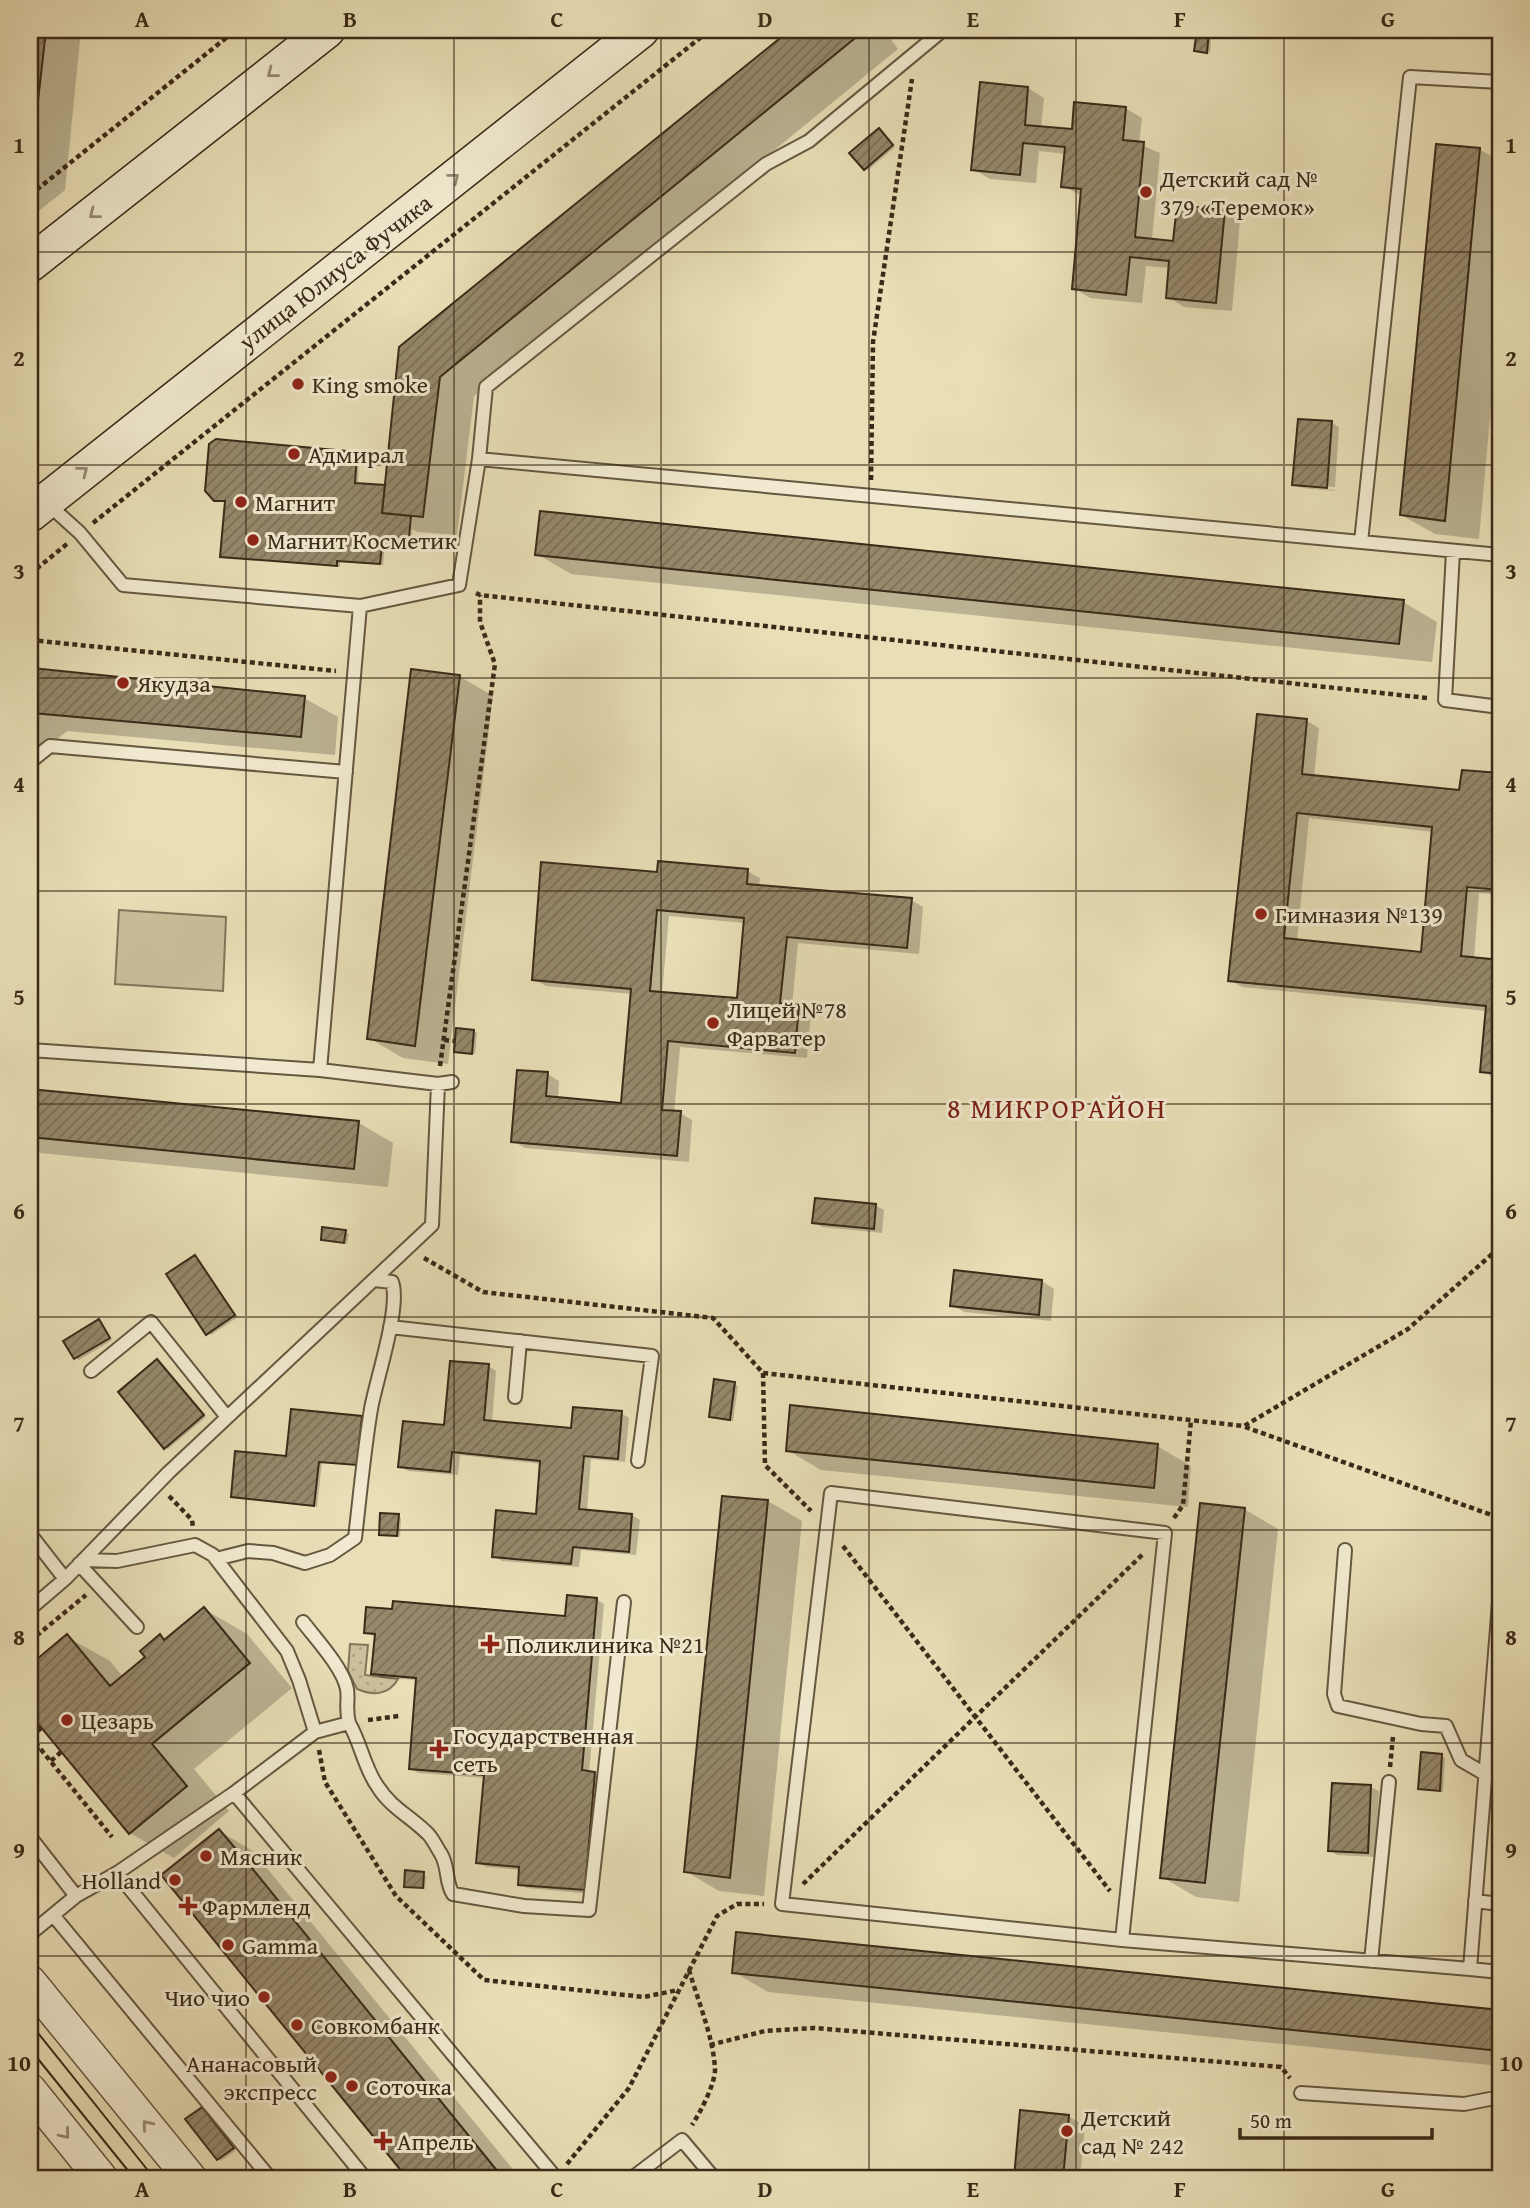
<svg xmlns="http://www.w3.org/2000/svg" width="1530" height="2208" viewBox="0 0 1530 2208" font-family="'Gentium Book Plus',serif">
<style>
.grass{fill:url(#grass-dots);stroke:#82755a;stroke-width:2}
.garden{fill:#cbc09c;stroke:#82755a;stroke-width:2}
.shadow{fill:#0003;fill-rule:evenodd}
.building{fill:url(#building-hatch);stroke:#392a18;stroke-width:2;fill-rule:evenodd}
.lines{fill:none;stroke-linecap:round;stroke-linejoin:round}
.service-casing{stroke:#655740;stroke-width:16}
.tertiary-casing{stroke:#655740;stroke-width:35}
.secondary-casing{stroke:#392a18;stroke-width:38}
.path{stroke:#392a18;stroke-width:4.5;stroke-dasharray:5 3.5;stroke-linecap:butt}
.service{stroke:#f1ead0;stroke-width:12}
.tertiary{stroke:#f1ead0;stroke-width:32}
.secondary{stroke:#f1ead0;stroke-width:35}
.tram{stroke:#392a18;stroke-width:2}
.oneway{stroke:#958a74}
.grid{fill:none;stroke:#392a18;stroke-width:2;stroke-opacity:0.55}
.poi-dot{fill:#8f2418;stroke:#f1ead0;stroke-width:2.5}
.labels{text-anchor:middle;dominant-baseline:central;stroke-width:6;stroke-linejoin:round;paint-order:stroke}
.poi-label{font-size:24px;fill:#392a18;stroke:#f1ead0;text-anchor:start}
.street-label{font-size:24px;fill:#392a18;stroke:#f1ead0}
.quarter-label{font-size:28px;letter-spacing:2px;fill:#7a1f14;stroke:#f1ead0}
.neatline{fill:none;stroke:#392a18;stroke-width:2.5}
.grid-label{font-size:23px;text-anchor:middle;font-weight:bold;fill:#392a18}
</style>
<defs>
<pattern id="grass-dots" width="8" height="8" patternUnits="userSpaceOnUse" patternTransform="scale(1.75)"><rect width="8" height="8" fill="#cbc09c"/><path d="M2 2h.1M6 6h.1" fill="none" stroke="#afa586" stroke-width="1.8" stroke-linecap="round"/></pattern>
<pattern id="building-hatch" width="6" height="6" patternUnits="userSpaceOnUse" patternTransform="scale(1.75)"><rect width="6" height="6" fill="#95886b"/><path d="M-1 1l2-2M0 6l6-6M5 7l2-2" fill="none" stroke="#7b6f57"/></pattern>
</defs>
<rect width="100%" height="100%" fill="#e9dfb7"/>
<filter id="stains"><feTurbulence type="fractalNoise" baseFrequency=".00286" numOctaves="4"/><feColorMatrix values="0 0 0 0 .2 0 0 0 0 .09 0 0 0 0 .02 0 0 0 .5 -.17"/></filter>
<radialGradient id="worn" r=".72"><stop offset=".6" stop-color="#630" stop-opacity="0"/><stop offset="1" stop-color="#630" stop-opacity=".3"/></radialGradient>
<path class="grass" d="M 350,1644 L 368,1645 L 365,1675 L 398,1679 C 389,1695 373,1696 357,1689 L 348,1671 Z"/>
<path class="garden" d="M 119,910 L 226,917 L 223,991 L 115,984 Z"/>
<path class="shadow" d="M 30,30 L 81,30 L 65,190 L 30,218 Z
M 793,30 L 884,30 L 898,49 L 474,396 L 457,535 L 418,532 L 412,529 L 411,548 L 385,546 L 383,565 L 340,562 L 340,567 L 221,556 L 227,502 L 215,500 L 356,454 L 359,455 L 358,485 L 386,488 L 400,348 Z
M 1198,30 L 1212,30 L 1210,53 L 1196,50 Z
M 1028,88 L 1044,98 L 1041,128 L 1073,131 L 1125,108 L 1142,118 L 1139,144 L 1160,153 L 1152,240 L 1175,242 L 1224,211 L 1240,221 L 1232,311 L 1184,307 L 1168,297 L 1170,268 L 1146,266 L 1142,303 L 1090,298 L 1074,288 L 1082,196 L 1063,186 L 1066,154 L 1039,151 L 1036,183 L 990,179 L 973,169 Z
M 879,130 L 895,147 L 868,170 L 865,169 Z
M 1479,149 L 1500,161 L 1500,308 L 1479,539 L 1435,534 L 1401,515 Z
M 1332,423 L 1339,427 L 1335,487 L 1300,484 L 1300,487 L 1294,484 Z
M 1300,487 L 1335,490 L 1335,491 L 1302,488 Z
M 537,554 L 1403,602 L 1437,622 L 1432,662 L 571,574 Z
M 32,670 L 304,698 L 338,717 L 335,755 L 67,731 L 30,761 L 30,671 Z
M 459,676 L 493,696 L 448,1064 L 403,1058 L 369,1038 Z
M 1307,721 L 1319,728 L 1314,777 L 1460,792 L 1464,771 L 1500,775 L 1500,895 L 1479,893 L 1474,959 L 1500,962 L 1500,1078 L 1494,1078 L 1482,1071 L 1487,1011 L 1242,987 L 1230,980 ZM 1309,818 L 1434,832 L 1423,954 L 1297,941 Z
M 747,871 L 760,878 L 759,887 L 911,900 L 923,907 L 919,954 L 798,943 L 792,1006 L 799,1006 L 811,1013 L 807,1058 L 680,1047 L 674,1113 L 680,1113 L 692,1120 L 689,1162 L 525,1148 L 513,1141 L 547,1074 L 559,1081 L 558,1099 L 622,1105 L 632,994 L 546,986 L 533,979 L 658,874 ZM 669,916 L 745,923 L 738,1000 L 662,994 Z
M 474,1031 L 477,1033 L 475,1054 L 456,1051 Z
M 30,1091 L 359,1123 L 393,1143 L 388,1187 L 30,1152 Z
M 816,1200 L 876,1206 L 884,1210 L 882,1233 L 822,1227 L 814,1222 Z
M 345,1232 L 349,1234 L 347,1244 L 323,1239 Z
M 195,1257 L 238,1317 L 211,1335 L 208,1333 Z
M 1042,1281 L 1054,1289 L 1051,1321 L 964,1312 L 952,1305 Z
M 99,1321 L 112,1340 L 79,1360 L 75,1358 Z
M 158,1361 L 206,1417 L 168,1449 L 165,1447 Z
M 488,1366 L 496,1371 L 492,1423 L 572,1430 L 621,1413 L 629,1418 L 625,1462 L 591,1459 L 587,1511 L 632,1515 L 640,1520 L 636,1555 L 581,1550 L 579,1567 L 502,1561 L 494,1556 L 537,1516 L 542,1464 L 460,1455 L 458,1475 L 408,1471 L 400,1466 L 445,1427 Z
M 735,1384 L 738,1386 L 733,1421 L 711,1416 Z
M 292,1411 L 365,1420 L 360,1466 L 322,1462 L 317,1507 L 233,1496 L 287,1458 Z
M 1157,1446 L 1191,1466 L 1188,1507 L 821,1470 L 787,1450 Z
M 768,1501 L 802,1521 L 764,1896 L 719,1891 L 685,1871 Z
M 1244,1509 L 1278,1529 L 1239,1902 L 1196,1897 L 1162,1877 Z
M 398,1516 L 401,1518 L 400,1537 L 381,1534 Z
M 30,1578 L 44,1596 L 30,1607 Z
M 596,1599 L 604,1604 L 589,1773 L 603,1778 L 592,1894 L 527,1888 L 519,1884 L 521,1870 L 486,1867 L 478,1862 L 485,1778 L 418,1773 L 410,1768 L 418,1680 L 381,1678 L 373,1673 L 376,1637 L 365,1632 L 566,1618 Z
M 204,1609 L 247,1634 L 292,1688 L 194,1769 L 229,1811 L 174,1858 L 130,1833 L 30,1712 L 30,1668 L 67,1637 L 110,1661 L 123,1677 L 147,1657 L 160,1636 L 167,1640 Z
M 1442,1756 L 1445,1758 L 1443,1792 L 1420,1788 Z
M 1371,1787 L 1379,1791 L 1375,1857 L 1337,1855 L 1330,1850 Z
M 219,1831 L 253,1851 L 520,2178 L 409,2178 L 164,1876 Z
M 423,1874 L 426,1876 L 425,1889 L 406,1886 Z
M 737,1934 L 1500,2012 L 1500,2066 L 768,1992 L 734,1972 Z
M 202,2109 L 236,2150 L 221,2161 L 218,2159 Z
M 1022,2112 L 1068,2116 L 1085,2126 L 1080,2178 L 1016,2178 Z
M 30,2158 L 38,2168 L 36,2170 L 47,2178 L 31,2178 L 34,2176 L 30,2174 Z"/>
<path class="building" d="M 30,30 L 46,30 L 30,172 Z
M 790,30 L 865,30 L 440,377 L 423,517 L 382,513 L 399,347 Z
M 1197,30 L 1209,30 L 1207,53 L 1194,51 Z
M 980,82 L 1028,87 L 1025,125 L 1072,129 L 1074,102 L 1126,107 L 1123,140 L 1144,142 L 1135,237 L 1173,241 L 1177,205 L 1225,210 L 1216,303 L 1166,298 L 1169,261 L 1130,257 L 1126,295 L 1072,289 L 1081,189 L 1061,187 L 1065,147 L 1023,143 L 1020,175 L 971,170 Z
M 879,128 L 893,145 L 864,170 L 849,153 Z
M 1436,144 L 1480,148 L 1445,521 L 1400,515 Z
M 1298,419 L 1332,421 L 1327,488 L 1292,485 Z
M 216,439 L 357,452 L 355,483 L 385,485 L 382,513 L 411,516 L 408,548 L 382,545 L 380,564 L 337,561 L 337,566 L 220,557 L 225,501 L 214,501 L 205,491 L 209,444 Z
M 540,511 L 1404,600 L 1399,644 L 535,555 Z
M 32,668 L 305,696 L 301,737 L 32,713 L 30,714 L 30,669 Z
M 411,669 L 460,675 L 415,1046 L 367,1039 Z
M 1257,714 L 1307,719 L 1302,774 L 1459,790 L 1462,770 L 1500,773 L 1500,890 L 1467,887 L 1461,956 L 1500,960 L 1500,1074 L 1480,1072 L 1486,1006 L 1228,981 ZM 1297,813 L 1432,827 L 1421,952 L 1284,938 Z
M 658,861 L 748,869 L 747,884 L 912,898 L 907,948 L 787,937 L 780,1003 L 799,1005 L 795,1053 L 668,1041 L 662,1110 L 681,1111 L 677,1156 L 511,1142 L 517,1070 L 548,1072 L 546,1096 L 621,1103 L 631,989 L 532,980 L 541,862 L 657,872 ZM 657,910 L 744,918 L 737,998 L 650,991 Z
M 456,1028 L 474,1030 L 472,1054 L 454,1052 Z
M 30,1089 L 359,1121 L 354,1169 L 30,1137 Z
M 815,1198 L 876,1204 L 874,1229 L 812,1223 Z
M 322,1227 L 346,1230 L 344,1243 L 321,1240 Z
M 195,1255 L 235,1315 L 206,1335 L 166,1274 Z
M 954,1270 L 1042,1280 L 1039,1315 L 950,1306 Z
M 99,1319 L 110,1338 L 74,1359 L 63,1341 Z
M 157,1359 L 204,1415 L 164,1449 L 118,1392 Z
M 450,1361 L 489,1364 L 484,1420 L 571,1428 L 573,1407 L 622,1411 L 618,1459 L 584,1456 L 579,1509 L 632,1514 L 629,1552 L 573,1547 L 571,1564 L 492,1557 L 496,1510 L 536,1514 L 540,1461 L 452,1452 L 450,1472 L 398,1467 L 403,1421 L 444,1425 Z
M 714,1379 L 735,1382 L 730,1420 L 709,1417 Z
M 790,1405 L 1158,1444 L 1154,1488 L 786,1451 Z
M 291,1409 L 362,1416 L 357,1465 L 319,1462 L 314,1506 L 231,1497 L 235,1451 L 286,1456 Z
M 722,1496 L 768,1500 L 730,1878 L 684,1872 Z
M 1200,1503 L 1245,1508 L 1205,1883 L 1160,1878 Z
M 380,1513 L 399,1514 L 397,1536 L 379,1535 Z
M 567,1595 L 597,1598 L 582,1770 L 595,1772 L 585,1890 L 518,1885 L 519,1867 L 476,1863 L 484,1775 L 409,1769 L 416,1678 L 371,1674 L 375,1634 L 364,1633 L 366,1607 L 392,1609 L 393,1601 L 565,1616 Z
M 204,1607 L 250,1663 L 152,1744 L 187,1786 L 129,1834 L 30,1714 L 30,1665 L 67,1634 L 110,1686 L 145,1657 L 140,1651 L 160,1634 L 164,1640 Z
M 1421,1752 L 1442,1754 L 1440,1791 L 1418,1789 Z
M 1332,1783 L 1371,1785 L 1368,1853 L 1328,1851 Z
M 219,1829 L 251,1867 L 503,2178 L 407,2178 L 161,1875 Z
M 405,1870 L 424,1872 L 423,1888 L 404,1887 Z
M 736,1932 L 1500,2010 L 1500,2051 L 732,1973 Z
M 202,2107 L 234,2148 L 217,2160 L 185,2119 Z
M 1020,2110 L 1069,2115 L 1063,2178 L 1014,2178 Z"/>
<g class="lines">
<g class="service-casing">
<path id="service" d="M 1500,82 L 1410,77 L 1361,542 L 1500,555
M 479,459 L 1361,542
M 48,504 L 80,533 L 123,585 L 360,606
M 1453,552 L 1445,700 L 1500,707
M 30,762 L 50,746 L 346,772
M 30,1050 L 320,1070
M 452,1082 L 438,1084 L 320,1070 L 360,606 L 459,585 L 479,459 L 486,387 L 766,164 L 809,141 L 943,30
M 390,1327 L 652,1356 L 638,1461
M 91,1371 L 151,1322 L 227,1417
M 515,1397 L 520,1341
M 30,1534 L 65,1579
M 1345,1550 L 1334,1694 L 1338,1706 L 1421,1724 L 1446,1726 L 1461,1760 L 1485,1774
M 216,1559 L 248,1551 L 273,1553 L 305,1563 L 330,1555 L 355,1538 C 360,1495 364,1451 371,1409 C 376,1380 401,1307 392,1282 L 374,1280
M 83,1560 L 117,1561 L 195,1545 L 213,1555 L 287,1651 L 299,1680 L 315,1732
M 79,1564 L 137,1627
M 1500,1590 L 1470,1969 L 1500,1972
M 30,1609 L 65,1579 L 168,1473 L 432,1225 L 438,1084
M 303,1622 C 316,1639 343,1668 347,1689 C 349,1702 345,1707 349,1723
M 234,1793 L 556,2178
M 30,1837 L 76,1896 L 30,1934
M 117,1873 L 365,2178
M 76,1896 L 117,1873 L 234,1793 L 315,1732 L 349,1723 C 361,1743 364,1768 378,1787 C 391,1808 413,1818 429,1835 C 434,1841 437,1848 441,1854 C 449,1867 445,1882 453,1894 L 524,1906 L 589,1910 L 624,1602
M 1475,1901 L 1500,1904
M 53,1915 L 270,2178
M 1122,1940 L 1165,1533 L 831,1493 L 782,1904 L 1122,1940 L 1470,1969
M 1371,1961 L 1389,1782
M 1301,2093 L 1464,2104 L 1500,2097
M 632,2178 L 682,2140 L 714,2178"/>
</g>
<g class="tertiary-casing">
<path id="tertiary" d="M 30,1982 L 190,2178
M 30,2090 L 101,2178"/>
</g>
<g class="secondary-casing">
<path id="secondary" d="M 30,264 L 327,30
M 30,514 L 641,30"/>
</g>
<path class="path" d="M 30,195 L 236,30
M 871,480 L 873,342 L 912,79
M 93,523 L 710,30
M 30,574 L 67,544
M 476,593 L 480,595 L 1427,698
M 30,640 L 336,671
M 444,1040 L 455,1041
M 440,1066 L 495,664 L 480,622 L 480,595
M 424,1258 L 483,1292 L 713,1318 L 763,1373 L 1244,1426 L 1408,1329 L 1500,1247
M 763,1373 L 765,1465 L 811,1511
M 1245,1427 L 1500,1518
M 169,1496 L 192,1520 L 193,1527
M 1174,1518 L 1183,1505 L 1191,1420
M 843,1546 L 1110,1891
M 30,1641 L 86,1595
M 368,1720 L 399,1716
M 30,1736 L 112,1837
M 31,1737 L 41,1728
M 319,1750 L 325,1782 L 396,1896 L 484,1980 L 644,1997 L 678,1990
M 30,1755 L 39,1747
M 51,1761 L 61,1752
M 1390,1767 L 1393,1737
M 803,1884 L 1143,1554
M 689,1970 C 698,2001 714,2039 715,2070 C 715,2084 700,2113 692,2125
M 710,2045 L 765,2031 L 815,2028 L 1281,2067 L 1290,2078
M 567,2164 L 629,2088 L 717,1916 L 737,1904 L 764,1904"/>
<use href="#service" class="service"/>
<use href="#tertiary" class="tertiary"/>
<use href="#secondary" class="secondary"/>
<path class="tram" d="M 30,2023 L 154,2178
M 30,2049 L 134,2178"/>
</g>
<defs><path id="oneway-chevron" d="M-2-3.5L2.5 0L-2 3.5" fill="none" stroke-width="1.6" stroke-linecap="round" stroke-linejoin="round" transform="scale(1.75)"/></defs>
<g class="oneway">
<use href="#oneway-chevron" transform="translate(272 73) rotate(142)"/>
<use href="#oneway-chevron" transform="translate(454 178) rotate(-38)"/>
<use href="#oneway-chevron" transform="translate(94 214) rotate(142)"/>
<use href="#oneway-chevron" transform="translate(83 471) rotate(-38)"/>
<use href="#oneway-chevron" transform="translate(147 2125) rotate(-129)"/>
<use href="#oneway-chevron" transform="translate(65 2134) rotate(51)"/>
</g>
<path class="grid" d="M 246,30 L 246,2178M 454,30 L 454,2178M 661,30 L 661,2178M 869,30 L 869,2178M 1076,30 L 1076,2178M 1284,30 L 1284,2178M 30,252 L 1500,252M 30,465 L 1500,465M 30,678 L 1500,678M 30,891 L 1500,891M 30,1104 L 1500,1104M 30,1317 L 1500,1317M 30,1530 L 1500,1530M 30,1743 L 1500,1743M 30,1956 L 1500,1956"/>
<g class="poi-dot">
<circle cx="1146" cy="192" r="7"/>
<circle cx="298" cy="384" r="7"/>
<circle cx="294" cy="454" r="7"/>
<circle cx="241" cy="502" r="7"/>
<circle cx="253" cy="540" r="7"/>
<circle cx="123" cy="683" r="7"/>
<circle cx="1261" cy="914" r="7"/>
<circle cx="713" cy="1023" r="7"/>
<path d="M486.5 1633.5h7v7h7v7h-7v7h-7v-7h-7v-7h7z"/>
<circle cx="67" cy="1720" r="7"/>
<path d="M435.5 1738.5h7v7h7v7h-7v7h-7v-7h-7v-7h7z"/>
<circle cx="206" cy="1856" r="7"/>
<circle cx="175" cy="1880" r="7"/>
<path d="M184.5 1895.5h7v7h7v7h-7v7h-7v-7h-7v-7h7z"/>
<circle cx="228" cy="1945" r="7"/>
<circle cx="264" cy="1997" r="7"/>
<circle cx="297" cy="2025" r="7"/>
<circle cx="331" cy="2077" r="7"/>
<circle cx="352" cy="2086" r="7"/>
<circle cx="1067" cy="2131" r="7"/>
<path d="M379.5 2130.5h7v7h7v7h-7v7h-7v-7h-7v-7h7z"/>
</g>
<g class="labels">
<g class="poi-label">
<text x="1160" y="178">Детский сад №<tspan x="1160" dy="28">379 «Теремок»</tspan></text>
<text x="312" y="384">King smoke</text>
<text x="308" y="454">Адмирал</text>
<text x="255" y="502">Магнит</text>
<text x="267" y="540">Магнит Косметик</text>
<text x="137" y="683">Якудза</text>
<text x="1275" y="914">Гимназия №139</text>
<text x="727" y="1009">Лицей №78<tspan x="727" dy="28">Фарватер</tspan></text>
<text x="506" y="1644">Поликлиника №21</text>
<text x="81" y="1720">Цезарь</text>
<text x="453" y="1735">Государственная<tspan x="453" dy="28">сеть</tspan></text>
<text x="220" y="1856">Мясник</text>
<text x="161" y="1880" text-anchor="end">Holland</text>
<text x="202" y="1906">Фармленд</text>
<text x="242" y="1945">Gamma</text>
<text x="250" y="1997" text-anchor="end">Чио чио</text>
<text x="311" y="2025">Совкомбанк</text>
<text x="317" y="2063" text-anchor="end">Ананасовый<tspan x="317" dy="28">экспресс</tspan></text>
<text x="366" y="2086">Соточка</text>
<text x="1081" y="2117">Детский<tspan x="1081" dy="28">сад № 242</tspan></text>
<text x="397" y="2141">Апрель</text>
</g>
<g class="street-label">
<text transform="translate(335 272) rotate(-38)">улица Юлиуса Фучика</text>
</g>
<g class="quarter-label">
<text x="1057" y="1107">8 МИКРОРАЙОН</text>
</g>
</g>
<rect width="1530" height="2208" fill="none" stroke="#e9dfb7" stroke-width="77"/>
<path d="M1240 2128v10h192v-10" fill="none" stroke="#392a18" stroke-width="3.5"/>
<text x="1250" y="2128" font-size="21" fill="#392a18" stroke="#f1ead0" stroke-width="5" paint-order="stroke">50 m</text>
<rect x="38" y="38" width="1454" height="2132" class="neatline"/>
<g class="grid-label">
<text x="142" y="27">A</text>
<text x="350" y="27">B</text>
<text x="557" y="27">C</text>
<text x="765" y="27">D</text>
<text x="973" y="27">E</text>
<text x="1180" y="27">F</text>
<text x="1388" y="27">G</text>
<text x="19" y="153">1</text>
<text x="1511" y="153">1</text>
<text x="19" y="366">2</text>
<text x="1511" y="366">2</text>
<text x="19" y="579">3</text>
<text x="1511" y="579">3</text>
<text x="19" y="792">4</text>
<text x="1511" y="792">4</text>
<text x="19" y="1005">5</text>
<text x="1511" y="1005">5</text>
<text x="19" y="1219">6</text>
<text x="1511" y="1219">6</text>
<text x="19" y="1432">7</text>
<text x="1511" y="1432">7</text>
<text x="19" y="1645">8</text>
<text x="1511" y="1645">8</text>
<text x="19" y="1858">9</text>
<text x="1511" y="1858">9</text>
<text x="19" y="2071">10</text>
<text x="1511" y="2071">10</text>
<text x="142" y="2197">A</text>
<text x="350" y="2197">B</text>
<text x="557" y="2197">C</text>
<text x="765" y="2197">D</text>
<text x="973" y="2197">E</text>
<text x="1180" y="2197">F</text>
<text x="1388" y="2197">G</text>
</g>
<rect width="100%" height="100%" filter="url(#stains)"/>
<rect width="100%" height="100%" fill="url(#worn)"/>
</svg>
